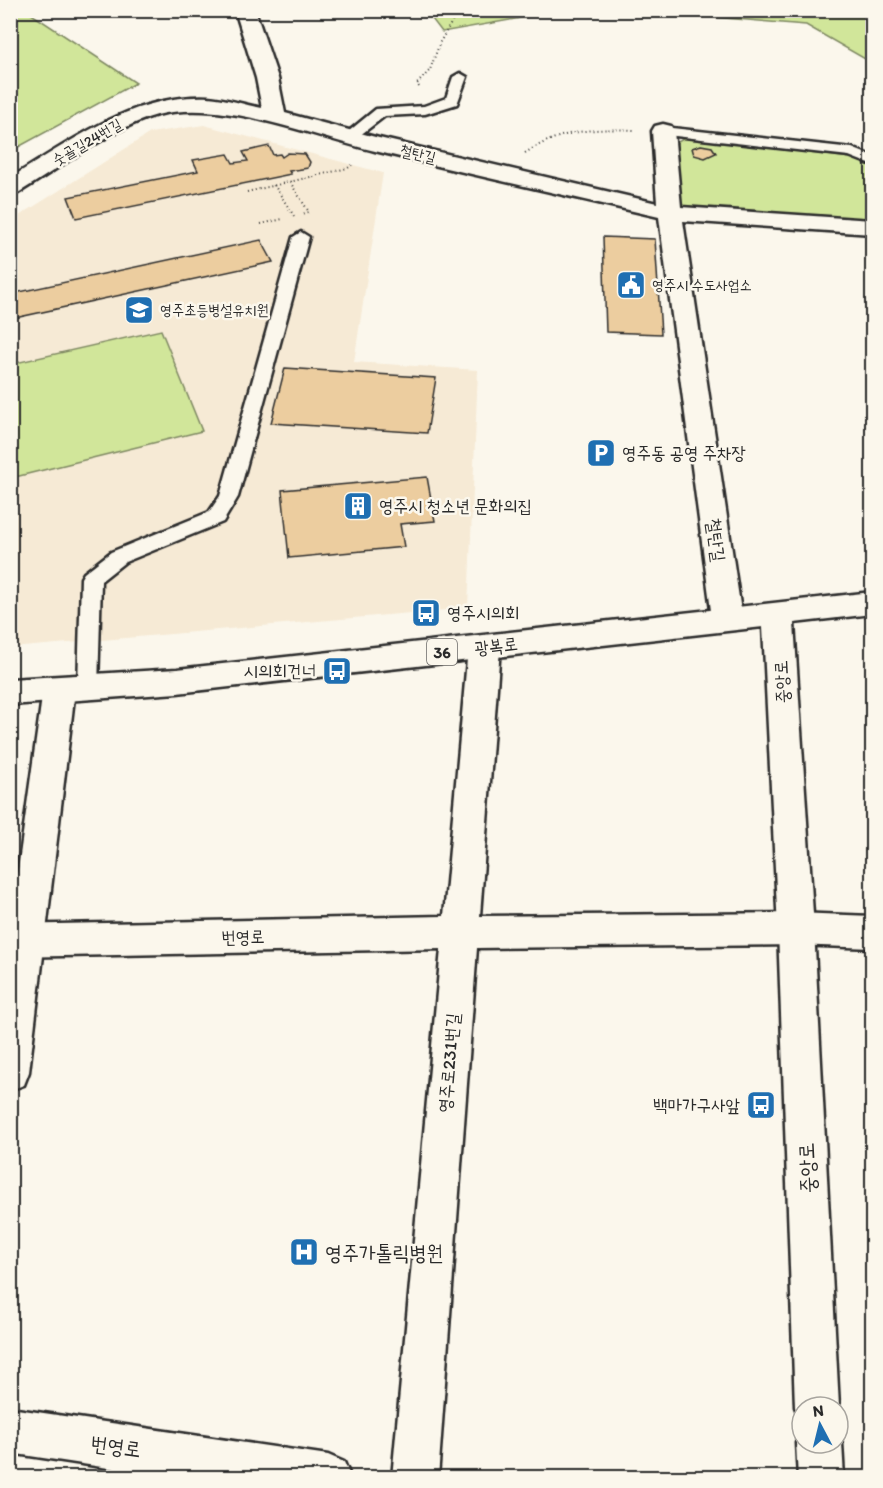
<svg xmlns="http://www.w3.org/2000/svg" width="883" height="1488" viewBox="0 0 883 1488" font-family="Itim,'Poor Story',sans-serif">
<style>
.built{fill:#f6ead5}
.green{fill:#d1e69a;stroke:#7e8862;stroke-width:1.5}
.building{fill:#eccd9f;stroke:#2b2b2b;stroke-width:1.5}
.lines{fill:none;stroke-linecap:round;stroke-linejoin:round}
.service-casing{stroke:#2b2b2b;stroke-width:5}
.minor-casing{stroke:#2b2b2b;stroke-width:5}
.tertiary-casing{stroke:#2b2b2b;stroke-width:5}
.primary-casing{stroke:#2b2b2b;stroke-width:5}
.path{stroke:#2b2b2b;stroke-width:2;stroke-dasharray:1 3;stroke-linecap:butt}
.service{fill:#fbf7ec;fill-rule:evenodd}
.minor{fill:#fbf7ec;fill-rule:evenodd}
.tertiary{fill:#fbf7ec;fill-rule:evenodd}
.primary{fill:#fbf7ec;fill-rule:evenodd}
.labels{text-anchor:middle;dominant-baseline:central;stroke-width:5;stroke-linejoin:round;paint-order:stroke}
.far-street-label{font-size:15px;fill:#2b2b2b;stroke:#fbf7ec}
.far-poi-label{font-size:15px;fill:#2b2b2b;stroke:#fbf7ec;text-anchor:start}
.shield{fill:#fbf7ec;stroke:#696865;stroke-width:1.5}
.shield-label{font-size:16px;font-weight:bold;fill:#2b2b2b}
.poi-label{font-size:18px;fill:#2b2b2b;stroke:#fbf7ec;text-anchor:start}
.street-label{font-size:18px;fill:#2b2b2b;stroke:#fbf7ec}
.near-street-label{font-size:21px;fill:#2b2b2b;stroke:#fbf7ec}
.near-poi-label{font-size:21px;fill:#2b2b2b;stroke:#fbf7ec;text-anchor:start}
</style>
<rect width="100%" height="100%" fill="#fbf7ec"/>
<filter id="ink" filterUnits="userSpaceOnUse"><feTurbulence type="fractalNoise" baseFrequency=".0167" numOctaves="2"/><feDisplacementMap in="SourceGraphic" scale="12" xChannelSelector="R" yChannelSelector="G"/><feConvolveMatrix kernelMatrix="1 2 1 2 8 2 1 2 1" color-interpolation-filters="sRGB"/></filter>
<g filter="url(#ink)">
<path class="built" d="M 204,125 L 383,173 L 354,362 L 478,370 L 468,608 L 11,648 L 11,221 L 150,133 Z"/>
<path class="green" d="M 11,10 L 27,11 L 136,83 L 11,151 Z
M 426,11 L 560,11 L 442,32 Z
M 642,11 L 872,11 L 872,63 L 806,25 Z
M 686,137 L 858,159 L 872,167 L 872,219 L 686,211 L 677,204 L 670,147 Z
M 161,330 L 202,431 L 11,478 L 11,364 Z"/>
<path class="building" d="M 701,145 L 712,147 L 716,153 L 705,158 L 694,155 L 692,148 Z
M 269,146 L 273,155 L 280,154 L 282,157 L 288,153 L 305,154 L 310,162 L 308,168 L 289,171 L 291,174 L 76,218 L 68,197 L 198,171 L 193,160 L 228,154 L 233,163 L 248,161 L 243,152 Z
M 603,237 L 655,239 L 661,334 L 606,332 Z
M 261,240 L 273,262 L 10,319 L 10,294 Z
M 285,368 L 436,378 L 427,433 L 271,423 Z
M 427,477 L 435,521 L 400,524 L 404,547 L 289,558 L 282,490 Z"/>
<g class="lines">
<g class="service-casing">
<path id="service" d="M 460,73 L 467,77 L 457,104 L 425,114 L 385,116 L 355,139 L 350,140 L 343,136 L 376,109 L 424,106 L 446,98 L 453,77 Z
M 663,127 L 852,148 L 872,156 L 872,165 L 849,156 L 658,134 L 656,131 Z
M 301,232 L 309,237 L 238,497 L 223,522 L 125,562 L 101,581 L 98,688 L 95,694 L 88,696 L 81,694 L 78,688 L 81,578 L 84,573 L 111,552 L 209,512 L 220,496 L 293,237 Z"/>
</g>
<g class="minor-casing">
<path id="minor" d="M 235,10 L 255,10 L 278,78 L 285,113 L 379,138 L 657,203 L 652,131 L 655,126 L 663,124 L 671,126 L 674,131 L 681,207 L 872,220 L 872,234 L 683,221 L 742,618 L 738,626 L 727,630 L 716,626 L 712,618 L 659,217 C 564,195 469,174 375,151 C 311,136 222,98 157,115 C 114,127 58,169 18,193 L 10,195 L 10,178 C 72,141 133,94 208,97 C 226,98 245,105 262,108 L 256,78 Z
M 484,636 L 495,640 L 500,648 L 480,916 L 796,913 L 872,916 L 872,948 L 796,945 L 477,948 L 438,1478 L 392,1478 L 441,949 L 10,957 L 10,925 L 444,916 L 468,648 L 473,640 Z
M 10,1408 L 328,1455 L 344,1462 L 351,1478 L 174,1478 L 10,1453 Z"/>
</g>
<g class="tertiary-casing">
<path id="tertiary" d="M 59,677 L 70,681 L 75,690 L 29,1072 L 24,1085 L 10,1090 L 10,927 L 43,690 L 48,681 Z"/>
</g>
<g class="primary-casing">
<path id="primary" d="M 872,592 L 872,614 L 794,623 L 814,929 L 839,1407 L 838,1410 L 838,1407 L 802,1407 L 802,1423 L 795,1407 L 778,929 L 763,627 L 177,693 L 10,705 L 10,679 L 177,669 Z
M 802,1429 L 802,1443 L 838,1443 L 838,1434 L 842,1443 L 844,1478 L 798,1478 L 796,1443 Z"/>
</g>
<path class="path" d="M 419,87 L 417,84 L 430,70 L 440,42 L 453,20 L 449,10
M 525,153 C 561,130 593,128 635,130
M 290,182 L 309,212 L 302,214
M 274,185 L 294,216
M 247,192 L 348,168 L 352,165
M 261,224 L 283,219"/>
<use href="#service" class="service"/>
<use href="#minor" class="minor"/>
<use href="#tertiary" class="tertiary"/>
<use href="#primary" class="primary"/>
</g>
</g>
<defs>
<g id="civic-square" transform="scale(1.5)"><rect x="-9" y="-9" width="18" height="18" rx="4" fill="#1f6fb2" stroke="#fbf7ec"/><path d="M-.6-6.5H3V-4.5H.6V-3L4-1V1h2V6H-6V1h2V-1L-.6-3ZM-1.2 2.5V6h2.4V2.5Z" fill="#fff"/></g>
<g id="school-square" transform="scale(1.5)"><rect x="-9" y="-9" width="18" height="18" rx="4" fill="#1f6fb2" stroke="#fbf7ec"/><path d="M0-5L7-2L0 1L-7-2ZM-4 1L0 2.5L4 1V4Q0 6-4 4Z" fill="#fff"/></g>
<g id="parking-square" transform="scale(1.5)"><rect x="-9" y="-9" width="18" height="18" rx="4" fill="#1f6fb2" stroke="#fbf7ec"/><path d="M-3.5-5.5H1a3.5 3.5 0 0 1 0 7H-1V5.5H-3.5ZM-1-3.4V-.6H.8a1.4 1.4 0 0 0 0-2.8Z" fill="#fff"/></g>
<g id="building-square" transform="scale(1.5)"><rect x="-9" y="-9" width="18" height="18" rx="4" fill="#1f6fb2" stroke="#fbf7ec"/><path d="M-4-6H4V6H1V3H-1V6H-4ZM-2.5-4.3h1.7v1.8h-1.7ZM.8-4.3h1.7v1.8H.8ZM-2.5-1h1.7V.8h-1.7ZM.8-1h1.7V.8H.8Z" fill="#fff"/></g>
<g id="bus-square" transform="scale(1.5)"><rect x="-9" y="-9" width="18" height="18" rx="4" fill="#1f6fb2" stroke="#fbf7ec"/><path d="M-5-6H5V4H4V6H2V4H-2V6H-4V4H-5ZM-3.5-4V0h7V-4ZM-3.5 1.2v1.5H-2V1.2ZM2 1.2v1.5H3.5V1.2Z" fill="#fff"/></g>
<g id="hospital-square" transform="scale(1.5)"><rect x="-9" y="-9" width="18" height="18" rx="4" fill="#1f6fb2" stroke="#fbf7ec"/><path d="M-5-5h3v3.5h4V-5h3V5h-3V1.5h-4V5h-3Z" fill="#fff"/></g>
</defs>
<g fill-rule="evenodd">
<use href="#civic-square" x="631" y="285"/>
<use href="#school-square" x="139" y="310"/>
<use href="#parking-square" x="601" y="453"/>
<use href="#building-square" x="358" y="506"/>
<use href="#bus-square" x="426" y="613"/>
<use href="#bus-square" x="337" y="671"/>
<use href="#bus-square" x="761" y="1105"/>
<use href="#hospital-square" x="304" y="1252"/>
</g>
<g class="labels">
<g class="far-street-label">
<text transform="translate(87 142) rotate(-30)">숫골길24번길</text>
<text transform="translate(418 154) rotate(13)">철탄길</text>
</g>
<g class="far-poi-label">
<text x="652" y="285">영주시 수도사업소</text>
<text x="160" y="310">영주초등병설유치원</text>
</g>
<rect class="shield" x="427" y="639" width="30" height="26" rx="4.5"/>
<g class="shield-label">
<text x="442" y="652">36</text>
</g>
<g class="poi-label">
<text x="622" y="453">영주동 공영 주차장</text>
<text x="379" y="506">영주시 청소년 문화의집</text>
<text x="447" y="613">영주시의회</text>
<text x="316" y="671" text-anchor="end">시의회건너</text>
<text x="740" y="1105" text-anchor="end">백마가구사앞</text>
</g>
<g class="street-label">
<text transform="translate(716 540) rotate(82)">철탄길</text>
<text transform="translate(496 646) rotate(-7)">광복로</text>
<text transform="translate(782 682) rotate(-93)">중앙로</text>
<text transform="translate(243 937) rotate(-1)">번영로</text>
<text transform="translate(449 1063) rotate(-85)">영주로231번길</text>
</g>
<g class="near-street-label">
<text transform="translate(807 1168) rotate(-93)">중앙로</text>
<text transform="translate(116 1446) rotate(8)">번영로</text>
</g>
<g class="near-poi-label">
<text x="325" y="1252">영주가톨릭병원</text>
</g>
</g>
<rect width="883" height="1488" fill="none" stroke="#fbf7ec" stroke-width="36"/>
<rect x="18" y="18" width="847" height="1452" fill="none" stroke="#2b2b2b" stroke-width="2" filter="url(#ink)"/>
<g transform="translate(820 1425) rotate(353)"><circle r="28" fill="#fbf7ec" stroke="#a8a59f" stroke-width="1.5"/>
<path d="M0-4.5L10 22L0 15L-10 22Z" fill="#1f6fb2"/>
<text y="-9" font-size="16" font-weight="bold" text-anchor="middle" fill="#2b2b2b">N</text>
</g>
</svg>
